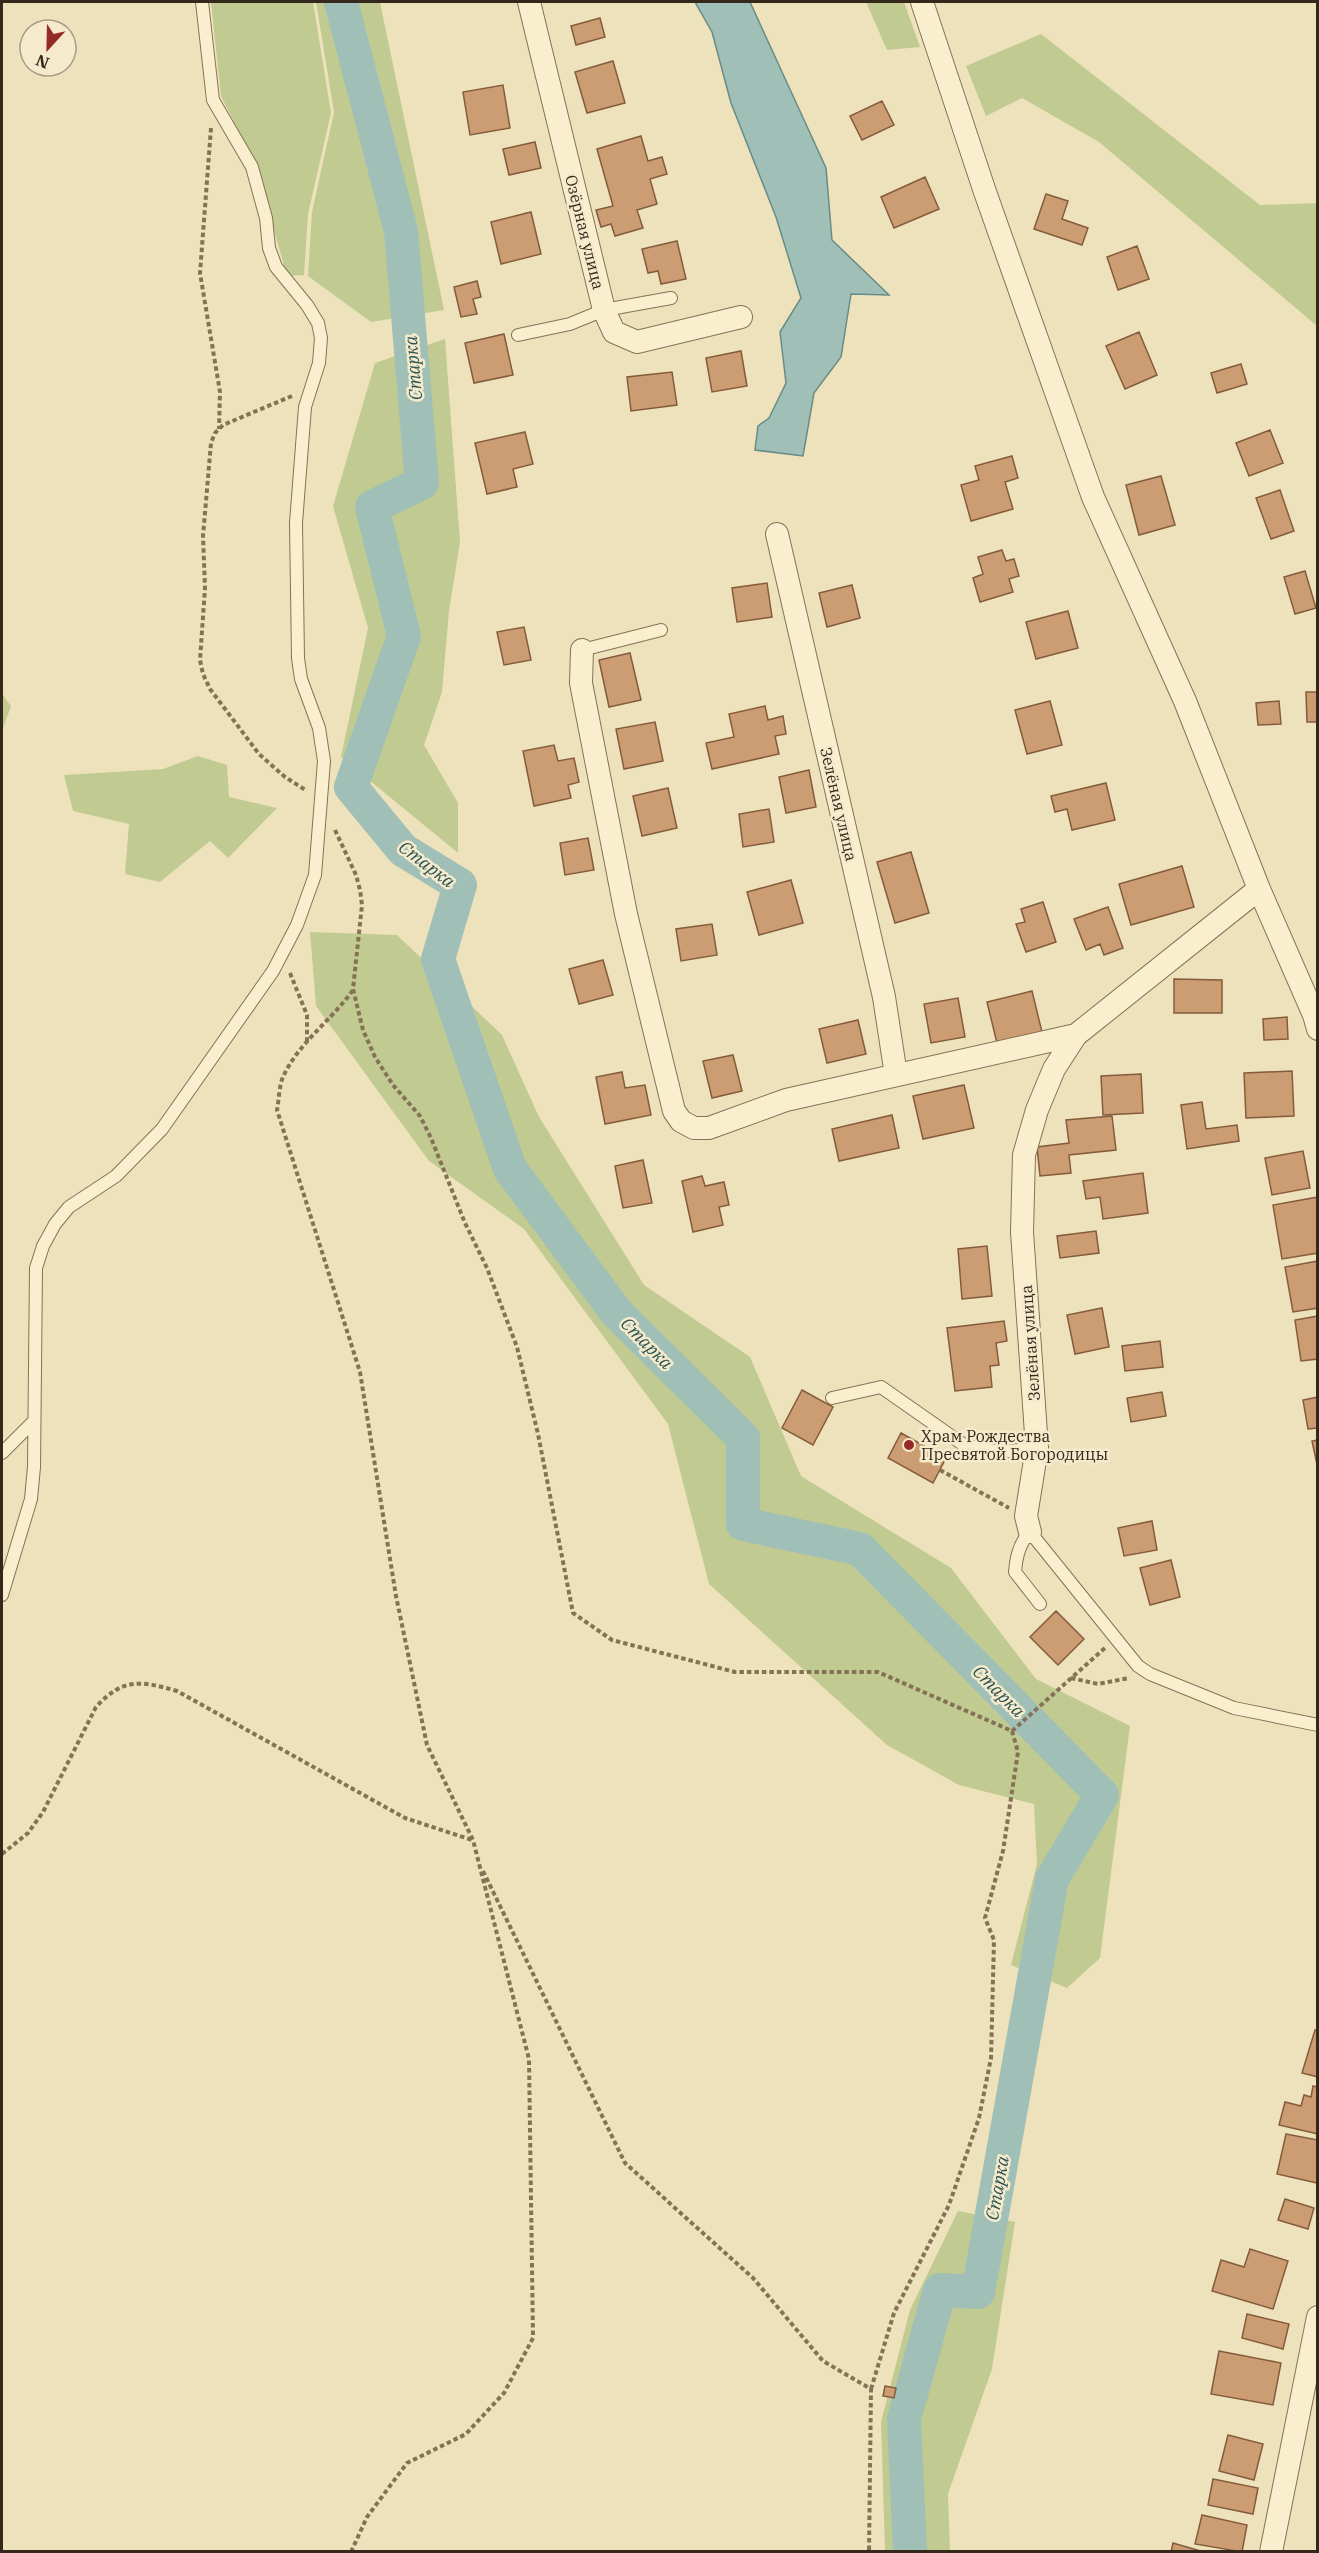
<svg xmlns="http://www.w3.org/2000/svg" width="1319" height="2553" viewBox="0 0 1319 2553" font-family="'IBM Plex Serif',serif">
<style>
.green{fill:#c1cb91}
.water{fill:#a0bfb7;stroke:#688c85;stroke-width:1.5}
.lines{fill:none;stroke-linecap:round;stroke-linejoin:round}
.river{stroke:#a0bfb7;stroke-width:34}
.building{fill:#cc9c72;stroke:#845c3c;stroke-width:1.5}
.service-casing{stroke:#857256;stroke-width:14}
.minor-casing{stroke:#857256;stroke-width:24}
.path{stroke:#857256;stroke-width:4;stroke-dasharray:4.5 3;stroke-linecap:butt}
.service{stroke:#f9efcf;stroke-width:12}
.minor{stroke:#f9efcf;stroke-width:22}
.poi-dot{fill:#942b26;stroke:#f5ebcc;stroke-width:2}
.labels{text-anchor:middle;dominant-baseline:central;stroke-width:5;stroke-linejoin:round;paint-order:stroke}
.street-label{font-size:16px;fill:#34281b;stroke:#f5ebcc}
.poi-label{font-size:16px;fill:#34281b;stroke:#f5ebcc;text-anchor:start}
.water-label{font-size:18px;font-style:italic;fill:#2a5454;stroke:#f5ebcc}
</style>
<rect width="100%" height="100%" fill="#eee2bc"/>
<path class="green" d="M 211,2 L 313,2 L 331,113 L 308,214 L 304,275 L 287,276 L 256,167 L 221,96 Z
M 316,2 L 380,2 L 444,310 L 371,322 L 308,276 L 312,212 L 334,112 Z
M 866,2 L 904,2 L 920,47 L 887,50 Z
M 1041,34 L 1260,205 L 1317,203 L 1317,326 L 1099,142 L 1022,98 L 986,116 L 966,66 Z
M 445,339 L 460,542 L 449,611 L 442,692 L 424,745 L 458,803 L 458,853 L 341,757 L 368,628 L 333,506 L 375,363 Z
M 2,694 L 11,706 L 2,731 Z
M 198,756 L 227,765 L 229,797 L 277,808 L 228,858 L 210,841 L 160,882 L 125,874 L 129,824 L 73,811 L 64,775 L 163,769 Z
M 310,932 L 397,935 L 502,1035 L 539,1117 L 644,1285 L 750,1357 L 801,1476 L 951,1568 L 1036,1679 L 1130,1726 L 1100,1958 L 1067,1988 L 1011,1965 L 1037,1864 L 1034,1804 L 959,1785 L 887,1745 L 709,1584 L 668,1424 L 524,1229 L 429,1161 L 316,1006 Z
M 958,2211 L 1015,2222 L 992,2369 L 948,2494 L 950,2551 L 885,2551 L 881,2422 L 910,2310 Z"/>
<path class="water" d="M 695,2 L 750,2 L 826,168 L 832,240 L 889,295 L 851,294 L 841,357 L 814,393 L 803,456 L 755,450 L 758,426 L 769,418 L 786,383 L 780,332 L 801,298 L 776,217 L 731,103 L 712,32 Z"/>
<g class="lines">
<path class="river" d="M 341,2 L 401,231 L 422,483 L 372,507 L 404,636 L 351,787 L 403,850 L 460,885 L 438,959 L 510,1169 L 617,1313 L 743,1438 L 743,1524 L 860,1549 L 1102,1795 L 1052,1879 L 978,2292 L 940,2290 L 904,2419 L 910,2552"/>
</g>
<path class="building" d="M 600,18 L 605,37 L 576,45 L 571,26 Z
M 613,61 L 625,103 L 587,113 L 575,72 Z
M 503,85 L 510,128 L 470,135 L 463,92 Z
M 882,101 L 894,125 L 862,140 L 850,116 Z
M 641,136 L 648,161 L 662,157 L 667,174 L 650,179 L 657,204 L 637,210 L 643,228 L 615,236 L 611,224 L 601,227 L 596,210 L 613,206 L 597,149 Z
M 535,142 L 541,168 L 509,175 L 503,149 Z
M 925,177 L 939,209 L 894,228 L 881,197 Z
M 1046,194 L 1068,201 L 1062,219 L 1088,228 L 1082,245 L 1034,229 Z
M 531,212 L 541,254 L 501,264 L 491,222 Z
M 677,241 L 686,279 L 661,284 L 658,271 L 648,273 L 642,249 Z
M 1137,246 L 1149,279 L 1118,290 L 1107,257 Z
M 477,281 L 481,297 L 473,299 L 477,314 L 461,317 L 454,287 Z
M 1139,332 L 1157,375 L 1125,389 L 1106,346 Z
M 504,334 L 513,375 L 474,383 L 465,343 Z
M 741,351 L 747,386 L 712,392 L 706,358 Z
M 1241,364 L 1247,384 L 1217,393 L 1211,373 Z
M 672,372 L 677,405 L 631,411 L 627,377 Z
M 1270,430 L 1283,463 L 1249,476 L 1236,443 Z
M 525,432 L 533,464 L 513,469 L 517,487 L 487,494 L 475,443 Z
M 1012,456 L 1018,478 L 1005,482 L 1013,509 L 971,521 L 961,485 L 979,480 L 975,466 Z
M 1161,476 L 1175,525 L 1139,535 L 1126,485 Z
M 1280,490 L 1294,531 L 1271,539 L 1256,498 Z
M 1002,550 L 1006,561 L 1014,559 L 1019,576 L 1009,579 L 1013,592 L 980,602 L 973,578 L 983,574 L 978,557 Z
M 1305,571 L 1316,608 L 1295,614 L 1284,577 Z
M 767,583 L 772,617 L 737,622 L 732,588 Z
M 852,585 L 860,618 L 827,627 L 819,593 Z
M 1068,611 L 1078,648 L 1036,659 L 1026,622 Z
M 524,627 L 531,660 L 504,665 L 497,632 Z
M 630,653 L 641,700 L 609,707 L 599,660 Z
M 1306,692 L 1318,692 L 1318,722 L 1307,722 Z
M 1050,701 L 1062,745 L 1027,754 L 1015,710 Z
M 1279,701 L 1281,724 L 1258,725 L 1256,703 Z
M 765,706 L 768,720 L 783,716 L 786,734 L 775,736 L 779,754 L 712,769 L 706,743 L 734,737 L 729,714 Z
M 655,722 L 663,761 L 624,769 L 616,729 Z
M 554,745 L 558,761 L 574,758 L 579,782 L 568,785 L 571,798 L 534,806 L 523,751 Z
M 809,770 L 816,807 L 786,813 L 779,777 Z
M 1106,783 L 1115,820 L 1072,830 L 1067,809 L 1055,812 L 1051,796 Z
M 668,788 L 677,828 L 642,836 L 633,796 Z
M 769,809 L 774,842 L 743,847 L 739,814 Z
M 588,838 L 594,870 L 565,875 L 560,843 Z
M 911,852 L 929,913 L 895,923 L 877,862 Z
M 1182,866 L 1194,907 L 1131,925 L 1119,884 Z
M 791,880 L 803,923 L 759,935 L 747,892 Z
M 1043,902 L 1056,942 L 1026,952 L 1016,924 L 1025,922 L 1021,909 Z
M 1108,907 L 1123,948 L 1104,955 L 1100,944 L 1086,950 L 1074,919 Z
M 712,924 L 717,955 L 681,961 L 676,929 Z
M 603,960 L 613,995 L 579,1004 L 569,969 Z
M 1174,979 L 1222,980 L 1222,1013 L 1174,1013 Z
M 1032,991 L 1042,1032 L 997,1043 L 987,1002 Z
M 958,998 L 965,1037 L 931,1043 L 924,1004 Z
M 1287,1017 L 1288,1039 L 1264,1040 L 1263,1019 Z
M 858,1020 L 866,1054 L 827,1063 L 819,1029 Z
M 733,1055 L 742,1091 L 712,1098 L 703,1061 Z
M 1292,1071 L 1294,1116 L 1246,1118 L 1244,1073 Z
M 622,1072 L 625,1088 L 645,1085 L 651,1115 L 605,1124 L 596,1077 Z
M 1141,1074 L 1143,1113 L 1103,1115 L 1101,1076 Z
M 964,1085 L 974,1128 L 923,1139 L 913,1096 Z
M 1202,1102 L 1206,1129 L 1237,1125 L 1239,1141 L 1187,1149 L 1181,1105 Z
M 892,1115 L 899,1148 L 839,1161 L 832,1129 Z
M 1112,1116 L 1116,1150 L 1069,1155 L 1071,1173 L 1040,1176 L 1037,1147 L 1069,1143 L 1066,1120 Z
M 1303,1151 L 1310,1188 L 1272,1195 L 1265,1158 Z
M 643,1160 L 652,1203 L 623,1208 L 615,1166 Z
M 1143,1173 L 1148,1213 L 1103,1219 L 1100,1197 L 1086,1199 L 1083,1181 Z
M 702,1176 L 705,1186 L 724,1182 L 729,1205 L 719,1207 L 723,1225 L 693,1232 L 682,1181 Z
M 1318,1197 L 1318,1253 L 1282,1259 L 1273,1205 Z
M 1096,1231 L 1099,1253 L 1060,1258 L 1057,1236 Z
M 987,1246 L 992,1296 L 962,1299 L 958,1249 Z
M 1318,1261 L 1318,1308 L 1293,1312 L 1285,1267 Z
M 1102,1308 L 1109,1347 L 1075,1354 L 1067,1315 Z
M 1318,1316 L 1318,1359 L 1301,1361 L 1295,1320 Z
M 1004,1321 L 1007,1341 L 996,1343 L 999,1365 L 990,1366 L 992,1387 L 955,1391 L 947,1328 Z
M 1160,1341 L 1163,1367 L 1125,1371 L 1122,1346 Z
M 802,1390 L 833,1407 L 813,1445 L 782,1428 Z
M 1162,1392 L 1166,1416 L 1131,1422 L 1127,1398 Z
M 1318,1397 L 1318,1428 L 1308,1429 L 1303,1400 Z
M 901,1433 L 946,1458 L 933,1483 L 888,1458 Z
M 1318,1440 L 1318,1469 L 1312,1441 Z
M 1152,1521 L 1157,1550 L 1124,1556 L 1118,1528 Z
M 1171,1560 L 1180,1597 L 1150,1605 L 1140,1568 Z
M 1056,1611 L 1084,1639 L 1058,1665 L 1030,1637 Z
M 1315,2030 L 1318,2031 L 1318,2077 L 1302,2073 Z
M 1313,2086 L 1318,2087 L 1318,2134 L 1279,2125 L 1285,2102 L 1301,2106 L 1304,2095 L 1311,2097 Z
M 1286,2134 L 1318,2140 L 1317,2183 L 1277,2174 Z
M 1285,2199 L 1314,2208 L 1308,2229 L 1278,2220 Z
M 1250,2249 L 1288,2261 L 1273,2309 L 1212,2291 L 1221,2260 L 1244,2267 Z
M 1247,2314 L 1289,2324 L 1283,2349 L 1242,2338 Z
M 1219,2351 L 1281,2363 L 1273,2405 L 1211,2394 Z
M 885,2386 L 896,2388 L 894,2398 L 883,2396 Z
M 1228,2435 L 1263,2444 L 1254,2480 L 1219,2471 Z
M 1213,2479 L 1258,2488 L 1253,2514 L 1208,2505 Z
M 1202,2515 L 1247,2525 L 1242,2552 L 1195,2544 Z
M 1173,2543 L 1204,2552 L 1171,2552 Z"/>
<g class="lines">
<g class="service-casing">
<path id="service" d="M 518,335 L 570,324 L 604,310 L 671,298
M 582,650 L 661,630
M 832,1398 L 881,1387 L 964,1445 L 1000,1452 L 1037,1448
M 2,1453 L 34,1421
M 2,1595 L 31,1499 L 34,1467 L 36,1268 L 43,1246 L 55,1224 L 69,1207 L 116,1176 L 162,1129 L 273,971 L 297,925 L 315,875 L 324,761 L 319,728 L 301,679 L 298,658 L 296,523 L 305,407 L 319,363 L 321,338 L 318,323 L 307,305 L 276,267 L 269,248 L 266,218 L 252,167 L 213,100 L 202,2
M 1040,1604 L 1015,1572 C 1016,1557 1019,1543 1030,1532 L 1138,1666 L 1150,1674 L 1234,1708 L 1318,1725"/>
</g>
<g class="minor-casing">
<path id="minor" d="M 529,2 L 604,310 L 614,332 L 637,342 L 741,317
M 922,2 L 985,192 L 1093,497 L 1185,701 L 1259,889 L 1314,1015 L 1318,1029
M 777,534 L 884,997 L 896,1075
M 582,650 L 581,683 L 626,914 L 674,1111 L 681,1121 L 694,1128 L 709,1128 L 786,1100 L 1076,1035
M 1030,1532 L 1026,1516 L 1037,1448 L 1022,1232 L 1024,1155 L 1037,1110 L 1054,1069 L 1076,1035 L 1259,889
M 1271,2552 L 1318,2317"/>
</g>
<path class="path" d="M 211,128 L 200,273 L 220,392 L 219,429
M 292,396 L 223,425 L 215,433 L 211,443 L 203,536 L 205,588 L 200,660 L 203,674 L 210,689 L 259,754 L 285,777 L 307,791
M 335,830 L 356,875 L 360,890 L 362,905 L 353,989 L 363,1030 L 375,1057 L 393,1085 L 420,1116 L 431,1138 L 465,1223 L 487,1268 L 517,1347 L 538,1434 L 573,1613 L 612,1640 L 735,1672 L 878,1672 L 1012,1731 L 1018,1752 L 1003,1851 L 985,1918 L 994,1940 L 991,2058 L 979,2118 L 949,2205 L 894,2313 L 871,2389
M 290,973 L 307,1015 L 307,1042
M 940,1470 L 1009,1508
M 1071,1678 L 1098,1684 L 1129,1678
M 1012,1731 L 1105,1648
M 2,1854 L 28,1833 L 43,1812 L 96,1707 C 123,1677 142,1681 177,1691 L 405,1818 L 472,1840
M 483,1871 L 625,2163 L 753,2278 L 823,2361 L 871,2389 L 869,2552
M 351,2552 L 367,2517 L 407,2463 L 466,2434 L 504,2393 L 533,2338 L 529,2059 L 473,1840 L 427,1745 L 396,1596 L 360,1372 L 277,1110 C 279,1100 279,1086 283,1077 C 298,1043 332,1020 353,990"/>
<use href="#service" class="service"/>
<use href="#minor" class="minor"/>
</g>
<circle class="poi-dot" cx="909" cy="1445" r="6"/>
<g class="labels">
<g class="street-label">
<text transform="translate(585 232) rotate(76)">Озёрная улица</text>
<text transform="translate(839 804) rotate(77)">Зелёная улица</text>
<text transform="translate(1030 1343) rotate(-94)">Зелёная улица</text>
</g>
<g class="poi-label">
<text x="921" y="1436">Храм Рождества<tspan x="921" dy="18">Пресвятой Богородицы</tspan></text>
</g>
<g class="water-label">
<text transform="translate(413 368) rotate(-95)">Старка</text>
<text transform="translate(427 864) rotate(37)">Старка</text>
<text transform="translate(647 1343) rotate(45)">Старка</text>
<text transform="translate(999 1691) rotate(45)">Старка</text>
<text transform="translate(997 2188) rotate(-80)">Старка</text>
</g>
</g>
<rect width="1319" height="2553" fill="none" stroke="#34281b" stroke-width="6"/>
<g transform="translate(48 48) rotate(202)"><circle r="28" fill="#f5ebcc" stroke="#a89d85" stroke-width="1.5"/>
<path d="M0-4.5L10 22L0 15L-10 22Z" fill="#942b26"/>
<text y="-9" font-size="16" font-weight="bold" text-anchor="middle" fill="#34281b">N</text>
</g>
</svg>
